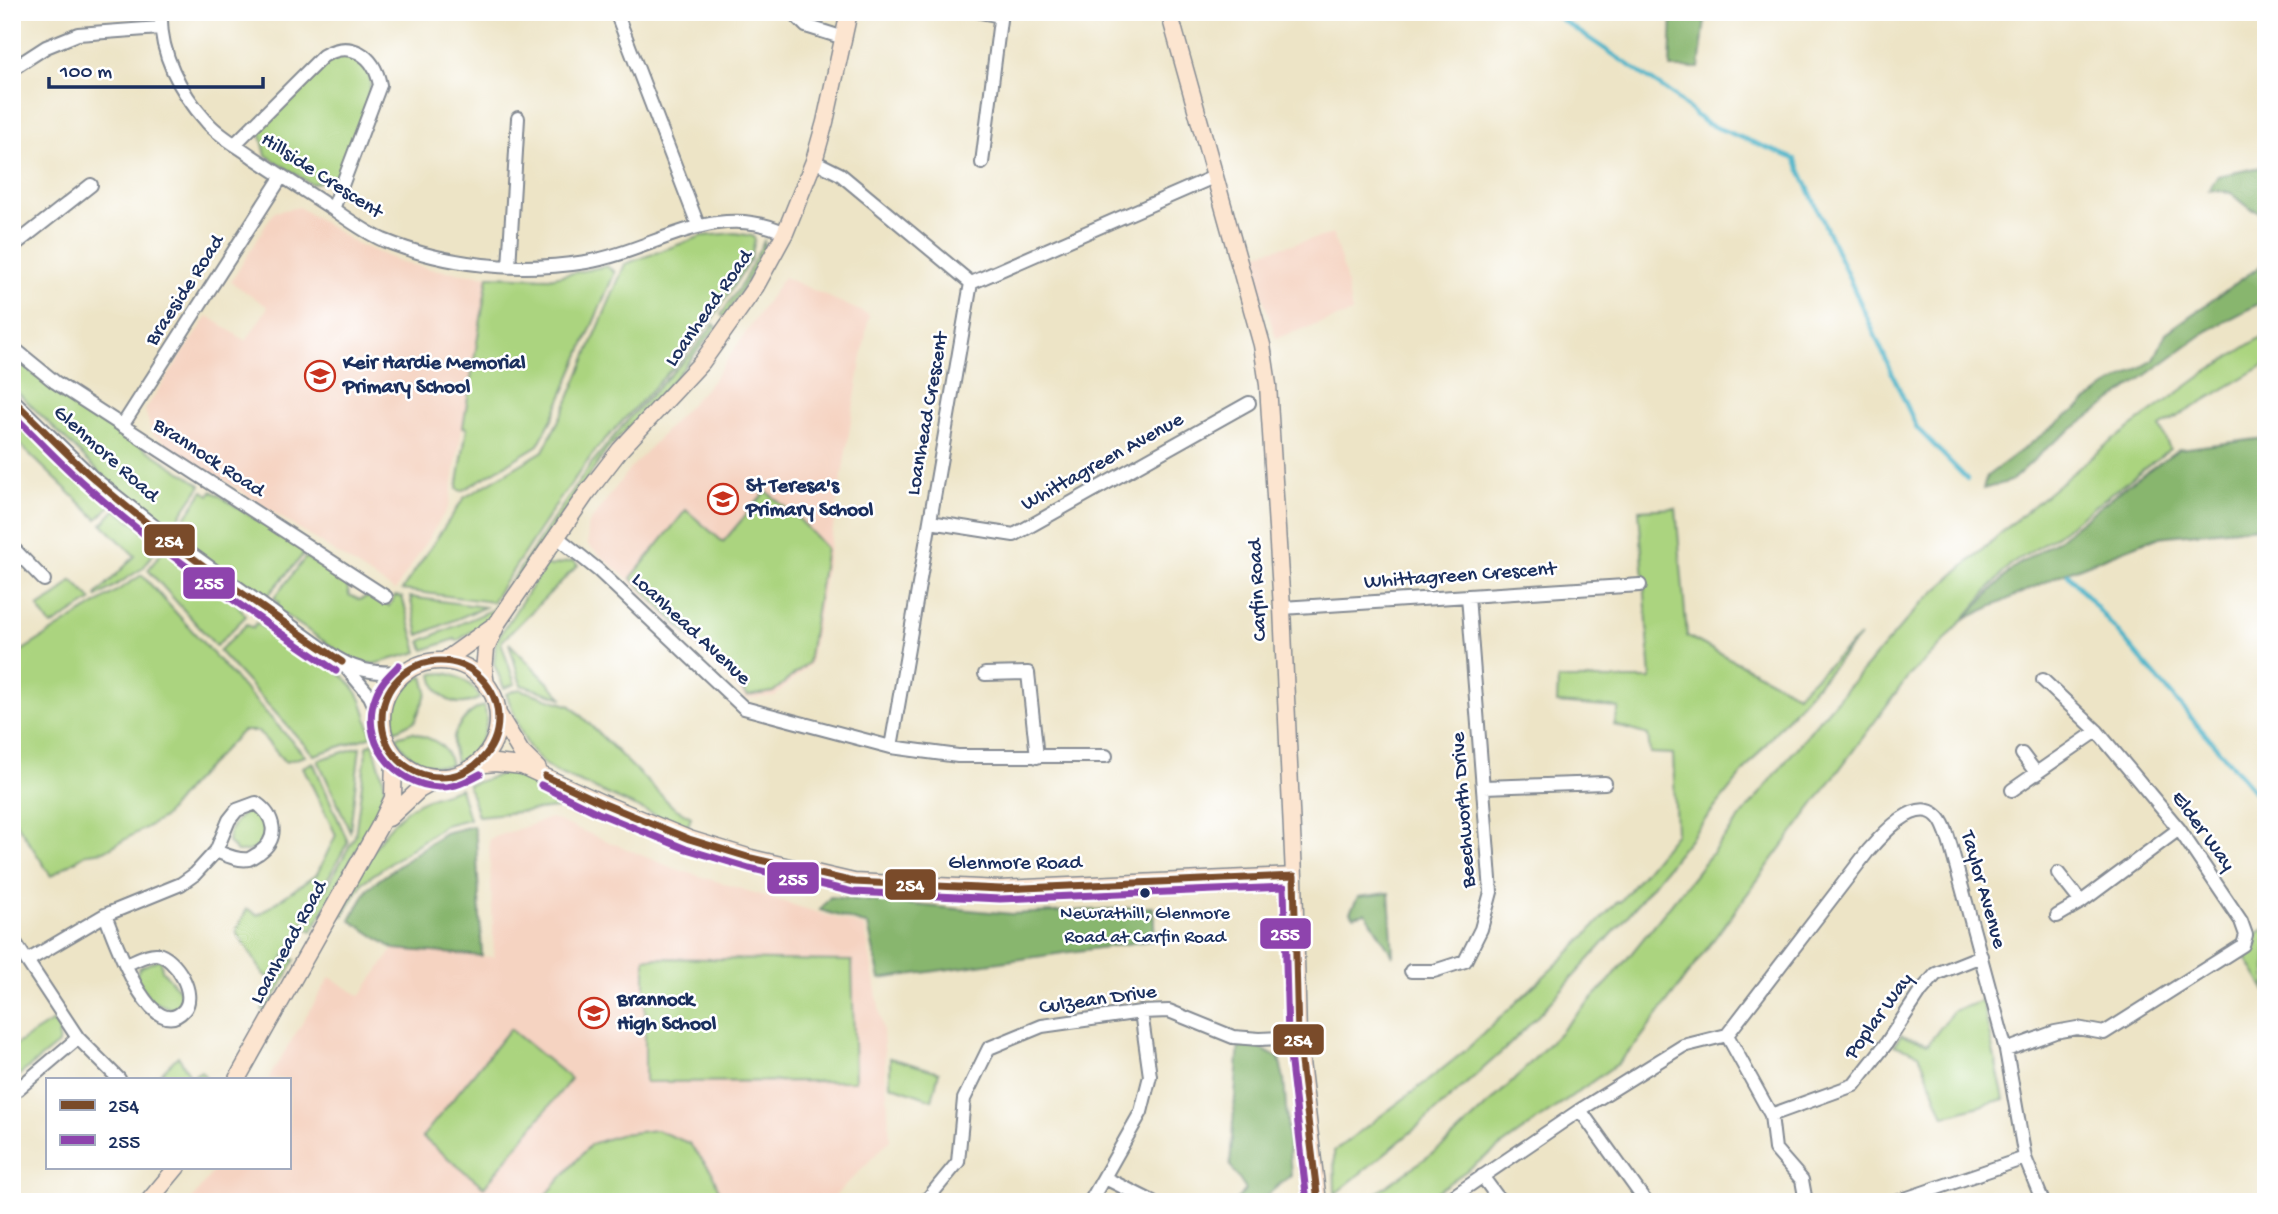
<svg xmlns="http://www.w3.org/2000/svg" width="2278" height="1214" viewBox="0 0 2278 1214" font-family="'Gochi Hand',sans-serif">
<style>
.built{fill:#f5d3c1}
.green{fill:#abd47f;stroke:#63826e;stroke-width:2}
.forest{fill:#88b66e;stroke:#527266;stroke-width:2}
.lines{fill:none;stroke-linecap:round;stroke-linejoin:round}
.stream{stroke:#48b2c7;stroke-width:4.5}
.street-casing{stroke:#848a92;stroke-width:16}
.secondary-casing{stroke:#848a92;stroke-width:19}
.street{stroke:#fff;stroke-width:12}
.secondary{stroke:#fce5d0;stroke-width:16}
.bus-1-casing{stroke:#fff;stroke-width:12}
.bus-2-casing{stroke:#fff;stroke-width:12}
.bus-1{stroke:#7a4b2a;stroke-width:7}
.bus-2{stroke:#8e44ad;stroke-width:7}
.bus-dot{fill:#1b2f5e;stroke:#fff;stroke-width:2.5}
.labels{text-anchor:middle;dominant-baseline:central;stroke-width:5;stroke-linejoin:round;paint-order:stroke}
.bus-label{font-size:19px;fill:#1b2f5e;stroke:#fff}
.street-label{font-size:21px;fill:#1b2f5e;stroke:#fff}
.poi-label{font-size:21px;font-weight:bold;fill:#1b2f5e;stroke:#fff;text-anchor:start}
.line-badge{stroke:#fff;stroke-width:2.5}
.badge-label{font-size:19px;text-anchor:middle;font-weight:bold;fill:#fff}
</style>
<rect width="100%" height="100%" fill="#fff"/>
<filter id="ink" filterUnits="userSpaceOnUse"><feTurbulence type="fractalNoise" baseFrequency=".0143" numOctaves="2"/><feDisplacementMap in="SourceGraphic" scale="14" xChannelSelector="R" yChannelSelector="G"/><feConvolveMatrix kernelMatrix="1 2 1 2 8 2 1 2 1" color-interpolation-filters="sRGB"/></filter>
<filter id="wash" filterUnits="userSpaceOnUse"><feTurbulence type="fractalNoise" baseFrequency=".00686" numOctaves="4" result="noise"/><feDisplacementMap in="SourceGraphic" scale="28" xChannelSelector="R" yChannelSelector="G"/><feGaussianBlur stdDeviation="1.57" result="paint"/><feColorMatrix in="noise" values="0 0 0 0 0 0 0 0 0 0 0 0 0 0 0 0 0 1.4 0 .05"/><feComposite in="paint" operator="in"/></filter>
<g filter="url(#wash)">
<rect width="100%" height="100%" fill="#ede4c6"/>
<path class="built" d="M 299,207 L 355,243 L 401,262 L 430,269 L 488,276 L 449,506 L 395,591 L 152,434 L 145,410 L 208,316 L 246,341 L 268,307 L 231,282 L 274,212 Z
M 1333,234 L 1345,274 L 1352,313 L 1276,338 L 1249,255 Z
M 784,277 L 869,315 L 810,665 L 775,696 L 747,699 L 628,579 L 588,545 L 587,526 L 628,471 L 713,380 Z
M 551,818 L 673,868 L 865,927 L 883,1031 L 890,1140 L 829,1202 L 190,1202 L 216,1167 L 289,1167 L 289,1079 L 268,1079 L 330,977 L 360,996 L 394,949 L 494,957 L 489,839 Z"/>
<path class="green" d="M 345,56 C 355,59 367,65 370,76 C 375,94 346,157 339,177 L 311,184 L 266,155 L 259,128 L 328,61 Z
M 735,233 L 752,236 L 755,239 L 751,258 L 714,317 L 682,358 L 598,447 L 557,503 L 492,602 L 402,590 L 464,498 L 543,451 L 564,410 L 625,264 L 702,236 Z
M 764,241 L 765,249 L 762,257 L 725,317 L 721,315 L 744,280 Z
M 606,266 L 615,272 L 553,417 L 538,445 L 462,491 L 457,489 L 467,428 L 463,427 L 488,276 L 549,278 Z
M 714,324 L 717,327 L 675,378 L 607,450 L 492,618 L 457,641 L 455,639 L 424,650 L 421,641 L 492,610 L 591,464 L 631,416 L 690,354 Z
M 2266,334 L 2266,364 L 2160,427 L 2170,449 L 2054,537 L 2009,566 L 1942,644 L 1907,678 L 1637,1043 L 1617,1064 L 1422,1202 L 1364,1202 L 1447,1143 L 1513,1081 L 1610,980 L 1815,725 L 1920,605 L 2010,525 L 2105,446 L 2205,373 Z
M 12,357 L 53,389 L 201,485 L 170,530 L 106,479 L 12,387 Z
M 12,411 L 111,505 L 97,519 L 12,437 Z
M 203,491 L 209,495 L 212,491 L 304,550 L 302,553 L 303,555 L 264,600 L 174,534 Z
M 766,491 L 799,519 L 826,548 L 808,663 L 773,692 L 748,696 L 631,578 L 686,510 L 723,542 Z
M 1676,508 L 1687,636 L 1797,694 L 1860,636 L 1778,729 L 1622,923 L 1535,1019 L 1504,1050 L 1421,1124 L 1335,1194 L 1334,1151 L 1426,1082 L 1466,1050 L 1577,945 L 1617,902 L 1620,902 L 1676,833 L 1673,754 L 1650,753 L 1648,735 L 1614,725 L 1619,708 L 1557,703 L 1558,679 L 1651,679 L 1639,510 Z
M 116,509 L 160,544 L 143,568 L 97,597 L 96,595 L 135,556 L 102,524 Z
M 165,548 L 235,601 L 246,616 L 216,646 L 148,570 Z
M 306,557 L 347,584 L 349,595 L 360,600 C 372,592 378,599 389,606 L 395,596 L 402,597 L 418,652 L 374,664 L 353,661 L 275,608 L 279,602 L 274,598 Z
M 573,561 L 578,565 L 501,642 L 515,684 L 504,688 L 494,664 L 496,641 L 546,564 L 550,566 Z
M 142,575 L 305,756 L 285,762 L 258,731 L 242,731 L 190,785 L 163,818 L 104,851 L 88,853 L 51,876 L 12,816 L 12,657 Z
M 72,580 L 92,600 L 51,626 L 38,607 L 56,596 Z
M 410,597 L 485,607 L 419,635 Z
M 256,623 C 267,630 279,632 291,639 C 314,653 343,670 358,694 C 365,706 368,723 372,736 L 314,755 L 219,651 L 247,624 L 253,628 Z
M 509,643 L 563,698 L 521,685 Z
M 445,673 C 460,676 473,684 480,698 C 457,710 436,700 432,674 Z
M 423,676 L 427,692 L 415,721 L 395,731 C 389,709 402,685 423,676 Z
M 519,689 L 571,706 L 664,798 L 673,807 L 691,817 L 687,829 L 552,770 C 522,749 520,726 506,694 Z
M 484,706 C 492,729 478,753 456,763 C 455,757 453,750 453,745 C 452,729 469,710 484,706 Z
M 413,732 C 434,741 445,741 451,765 C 428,769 406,759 396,737 Z
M 373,743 L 385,785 L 382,803 L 312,931 L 305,927 L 355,836 L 367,746 Z
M 360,747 L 350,831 L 318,760 Z
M 313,762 L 348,842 L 275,974 L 268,977 L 264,975 L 236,931 L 247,909 L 258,915 L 317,874 L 336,835 L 303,767 Z
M 508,772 L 581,802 L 576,806 L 478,816 L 468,785 Z
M 460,788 L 469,819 L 445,825 L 363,882 L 343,916 L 338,915 C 359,879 377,829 413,806 C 427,797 445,794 460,788 Z
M 254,807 C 272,827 268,853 237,852 L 228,842 C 229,824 239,816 254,807 Z
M 2266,928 L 2266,991 L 2242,951 L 2249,938 Z
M 289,957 L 295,960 L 266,1012 L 262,1010 Z
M 645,958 L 852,961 L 855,1081 L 645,1082 Z
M 157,960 L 161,960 L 162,970 L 181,992 L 181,1004 L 172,1009 L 151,1001 L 136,977 L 139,968 Z
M 1982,1001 L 2004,1099 L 1944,1116 L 1919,1054 L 1894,1045 L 1901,1035 L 1928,1044 L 1953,1011 Z
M 53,1021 L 59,1030 L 58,1044 L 12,1081 L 12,1047 Z
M 510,1029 L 571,1079 L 484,1187 L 422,1137 Z
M 178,1056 L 191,1077 L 201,1071 L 207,1079 L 155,1079 Z
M 890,1058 L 939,1072 L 932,1100 L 890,1085 Z
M 656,1130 L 689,1143 L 712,1172 L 723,1202 L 540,1202 L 591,1144 L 622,1134 Z"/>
<path class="forest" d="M 1672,12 L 1706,12 L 1699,68 L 1670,68 Z
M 2266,166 L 2266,214 L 2251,209 L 2231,193 L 2209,190 L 2218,176 Z
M 2266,262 L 2266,300 L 2207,331 L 2049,446 L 2011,481 L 1983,489 L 1987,476 L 2106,387 L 2154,360 L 2166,333 Z
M 2266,438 L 2266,526 L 2157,537 L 2060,575 L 1965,619 L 2013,568 L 2059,539 L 2126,486 L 2179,449 Z
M 473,826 L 476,838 L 482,956 L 394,949 L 350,920 L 369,887 L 444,833 Z
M 1389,893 L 1393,956 L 1366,913 L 1354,916 L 1350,912 L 1358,897 Z
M 830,897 L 1012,914 L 1153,907 L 1155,940 L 880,979 L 868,925 L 820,910 Z
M 1239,1042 L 1259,1048 L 1279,1058 L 1284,1079 L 1291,1175 L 1259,1202 L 1234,1202 L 1246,1190 L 1230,1165 Z"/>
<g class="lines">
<path class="stream" d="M 1550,12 L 1673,95 L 1705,123 L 1795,159 L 1917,428 L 1967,479
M 2068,574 L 2266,805"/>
</g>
</g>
<g filter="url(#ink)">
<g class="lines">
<g class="street-casing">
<path id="street" d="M 161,12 C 159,53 180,92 207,122 C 219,136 238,146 253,157 C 280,175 307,192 333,209 C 349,220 365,232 383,240 C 447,266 518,273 586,262 C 654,251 715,199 785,233
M 616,12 L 698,225
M 792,12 L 806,26 L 844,38
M 980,12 L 1001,16
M 12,69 L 46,47 L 78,34 L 160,28
M 235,144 L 323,56 C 350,40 374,54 380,85 L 333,209
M 814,161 L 840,174 L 971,283 L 891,747
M 982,163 L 1001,12
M 12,247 L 91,185
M 509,267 L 518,118
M 971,283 L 1216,176
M 12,347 L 55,382 L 386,597
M 12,399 L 92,477 L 169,538 L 326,651 C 354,671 372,674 406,672
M 122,426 L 282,176
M 930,522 L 1014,535 L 1249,403
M 557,537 L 598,570 L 744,708 L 891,747 L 958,756 L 1106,756
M 12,547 L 44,580
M 1282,608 L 1640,585
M 344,665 L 370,696 L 381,721
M 985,674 L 1028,673 L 1037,757
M 2022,754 L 2037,774
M 1484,787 L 1605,783
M 2012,790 L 2097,731
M 2058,873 L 2081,902
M 105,915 C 113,934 150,1047 184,1010 C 198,994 175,957 157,954 C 147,953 135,961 126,964
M 2057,916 L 2081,902 L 2179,829
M 12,938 L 78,1038 L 119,1079
M 27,961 L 105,915 L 181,884 L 195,874 L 216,851 L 229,820 L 237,810 L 256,803 C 275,816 280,838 259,853 C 257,854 251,858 249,859 C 238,861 226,855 216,851
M 1411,971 L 1434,971 L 1465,961 L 1481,929 L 1491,892 L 1468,596
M 1727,1035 L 1771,1115 L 1775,1149 L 1802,1180 L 1806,1202
M 2006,1050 L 2055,1032 L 2077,1028 L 2104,1033 L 2243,945 L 2246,935 L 2241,921 L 2179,829 L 2097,731 L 2043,680
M 12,1094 L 78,1038
M 1580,1110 L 1646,1202
M 1771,1115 L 1854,1085 L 1886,1044 L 1921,991 L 1936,974 L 1981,956
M 1482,1176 L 1501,1202
M 1105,1178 L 1153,1202
M 925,1202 L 958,1162 L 964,1099 L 989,1048 L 1042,1026 L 1141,1012 L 1169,1011 L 1233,1037 L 1260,1039 L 1298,1037
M 1090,1202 L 1141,1112 L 1150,1076 L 1141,1012
M 1445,1202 L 1580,1110 L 1683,1046 L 1727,1035 L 1868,851 C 1881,836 1915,796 1937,816 C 1945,823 1948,838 1951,847 L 2006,1050 L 2025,1158 L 2043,1202
M 1896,1202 L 2025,1158"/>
</g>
<g class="secondary-casing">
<path id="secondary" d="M 1169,12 L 1262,345 L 1268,385 L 1282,608 L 1294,876 L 1298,1037 L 1318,1202
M 444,661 L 496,624
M382 719a58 58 0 1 1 116 0a58 58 0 1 1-116 0Z
M 486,685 L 484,671 L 486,649 L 498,622 L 586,494 L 620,450 L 702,362 L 756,286 L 785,233 L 814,161 L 825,122 L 849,12
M 498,714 L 521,752 L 538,769
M 475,765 L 495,763 L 522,766 L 602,803 L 689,839 L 751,858 L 854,882 L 1000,889 L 1294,876
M 389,818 L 419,790 L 442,777
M 237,1079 L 379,827 L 393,798 L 394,755
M 148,1202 L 177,1167"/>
</g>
<use href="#street" class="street"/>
<use href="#secondary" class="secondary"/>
<g class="bus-1-casing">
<path id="bus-1" d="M 12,399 C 39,425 65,453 93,478 C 170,546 257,604 342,662
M382 719a58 58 0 1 1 116 0a58 58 0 1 1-116 0Z
M 545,776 L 602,803 L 689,839 L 751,858 L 854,882 L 1000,889 L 1294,876
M 1294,876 L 1298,1037 L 1318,1202"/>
</g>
<g class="bus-2-casing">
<path id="bus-2" d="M 12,414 C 37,438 60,463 85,485 C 163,554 250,612 336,671
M 399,665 C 390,674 380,683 376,695 C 358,739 394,785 439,787 C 454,788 467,781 480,774
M 541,785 L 598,813 L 686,849 L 749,868 L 853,892 L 1000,899 L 1284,887 L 1288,1038 L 1307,1202"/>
</g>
<use href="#bus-1" class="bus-1"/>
<use href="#bus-2" class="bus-2"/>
</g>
</g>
<defs>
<g id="school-ring" transform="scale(1.575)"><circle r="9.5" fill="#fff" stroke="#c8321e" stroke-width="1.5"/><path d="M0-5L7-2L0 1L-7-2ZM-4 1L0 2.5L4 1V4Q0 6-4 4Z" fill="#c8321e"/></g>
</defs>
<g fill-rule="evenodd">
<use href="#school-ring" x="320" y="376"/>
<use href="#school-ring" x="723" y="499"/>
<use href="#school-ring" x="594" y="1013"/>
</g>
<circle class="bus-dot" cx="1145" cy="893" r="6"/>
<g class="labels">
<g class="bus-label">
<text x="1145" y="914">Newrathill, Glenmore<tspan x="1145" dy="24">Road at Carfin Road</tspan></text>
</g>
<g class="street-label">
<text transform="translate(321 177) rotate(33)">Hillside Crescent</text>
<text transform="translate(186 291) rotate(-57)">Braeside Road</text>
<text transform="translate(710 309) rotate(-55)">Loanhead Road</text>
<text transform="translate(929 414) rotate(-80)">Loanhead Crescent</text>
<text transform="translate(105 455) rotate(42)">Glenmore Road</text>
<text transform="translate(208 459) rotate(33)">Brannock Road</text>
<text transform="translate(1103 463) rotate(-29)">Whittagreen Avenue</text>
<text transform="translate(1460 577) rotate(-4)">Whittagreen Crescent</text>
<text transform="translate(1259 590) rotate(-93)">Carfin Road</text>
<text transform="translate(690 630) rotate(43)">Loanhead Avenue</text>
<text transform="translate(1465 810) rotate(-94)">Beechworth Drive</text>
<text transform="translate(2202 832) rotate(54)">Elder Way</text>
<text x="1015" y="864">Glenmore Road</text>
<text transform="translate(1982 890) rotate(74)">Taylor Avenue</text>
<text transform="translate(290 943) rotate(-61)">Loanhead Road</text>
<text transform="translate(1098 1001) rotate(-8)">Culzean Drive</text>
<text transform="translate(1880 1017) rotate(-54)">Poplar Way</text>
</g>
<g class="poi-label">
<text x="343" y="364">Keir Hardie Memorial<tspan x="343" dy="24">Primary School</tspan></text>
<text x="746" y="487">St Teresa's<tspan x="746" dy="24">Primary School</tspan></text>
<text x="617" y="1001">Brannock<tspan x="617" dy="24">High School</tspan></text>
</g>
</g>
<g class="line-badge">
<rect x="143" y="523" width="53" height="34" rx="7" fill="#7a4b2a"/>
<rect x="182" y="566" width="54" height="34" rx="7" fill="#8e44ad"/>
<rect x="766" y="861" width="54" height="34" rx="7" fill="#8e44ad"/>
<rect x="884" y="868" width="53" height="33" rx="7" fill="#7a4b2a"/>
<rect x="1259" y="917" width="53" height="33" rx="7" fill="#8e44ad"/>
<rect x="1272" y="1023" width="53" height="33" rx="7" fill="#7a4b2a"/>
</g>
<g class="badge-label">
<text x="169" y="547">254</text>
<text x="209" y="589">255</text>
<text x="793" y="885">255</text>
<text x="910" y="891">254</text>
<text x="1285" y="940">255</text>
<text x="1298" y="1046">254</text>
</g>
<rect width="2278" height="1214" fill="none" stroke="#fff" stroke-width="42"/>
<rect x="46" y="1078" width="245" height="91" fill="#ffffff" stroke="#a4acbf" stroke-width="2"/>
<rect x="60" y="1100" width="35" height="10" fill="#7a4b2a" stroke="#a4acbf" stroke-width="2"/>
<text x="108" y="1112" font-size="21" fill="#1b2f5e">254</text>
<rect x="60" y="1135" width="35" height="10" fill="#8e44ad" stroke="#a4acbf" stroke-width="2"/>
<text x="108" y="1148" font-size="21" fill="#1b2f5e">255</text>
<path d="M49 77v10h214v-10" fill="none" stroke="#1b2f5e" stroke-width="3.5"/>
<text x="60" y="77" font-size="21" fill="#1b2f5e" stroke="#ffffff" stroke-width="5" paint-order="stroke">100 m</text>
</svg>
